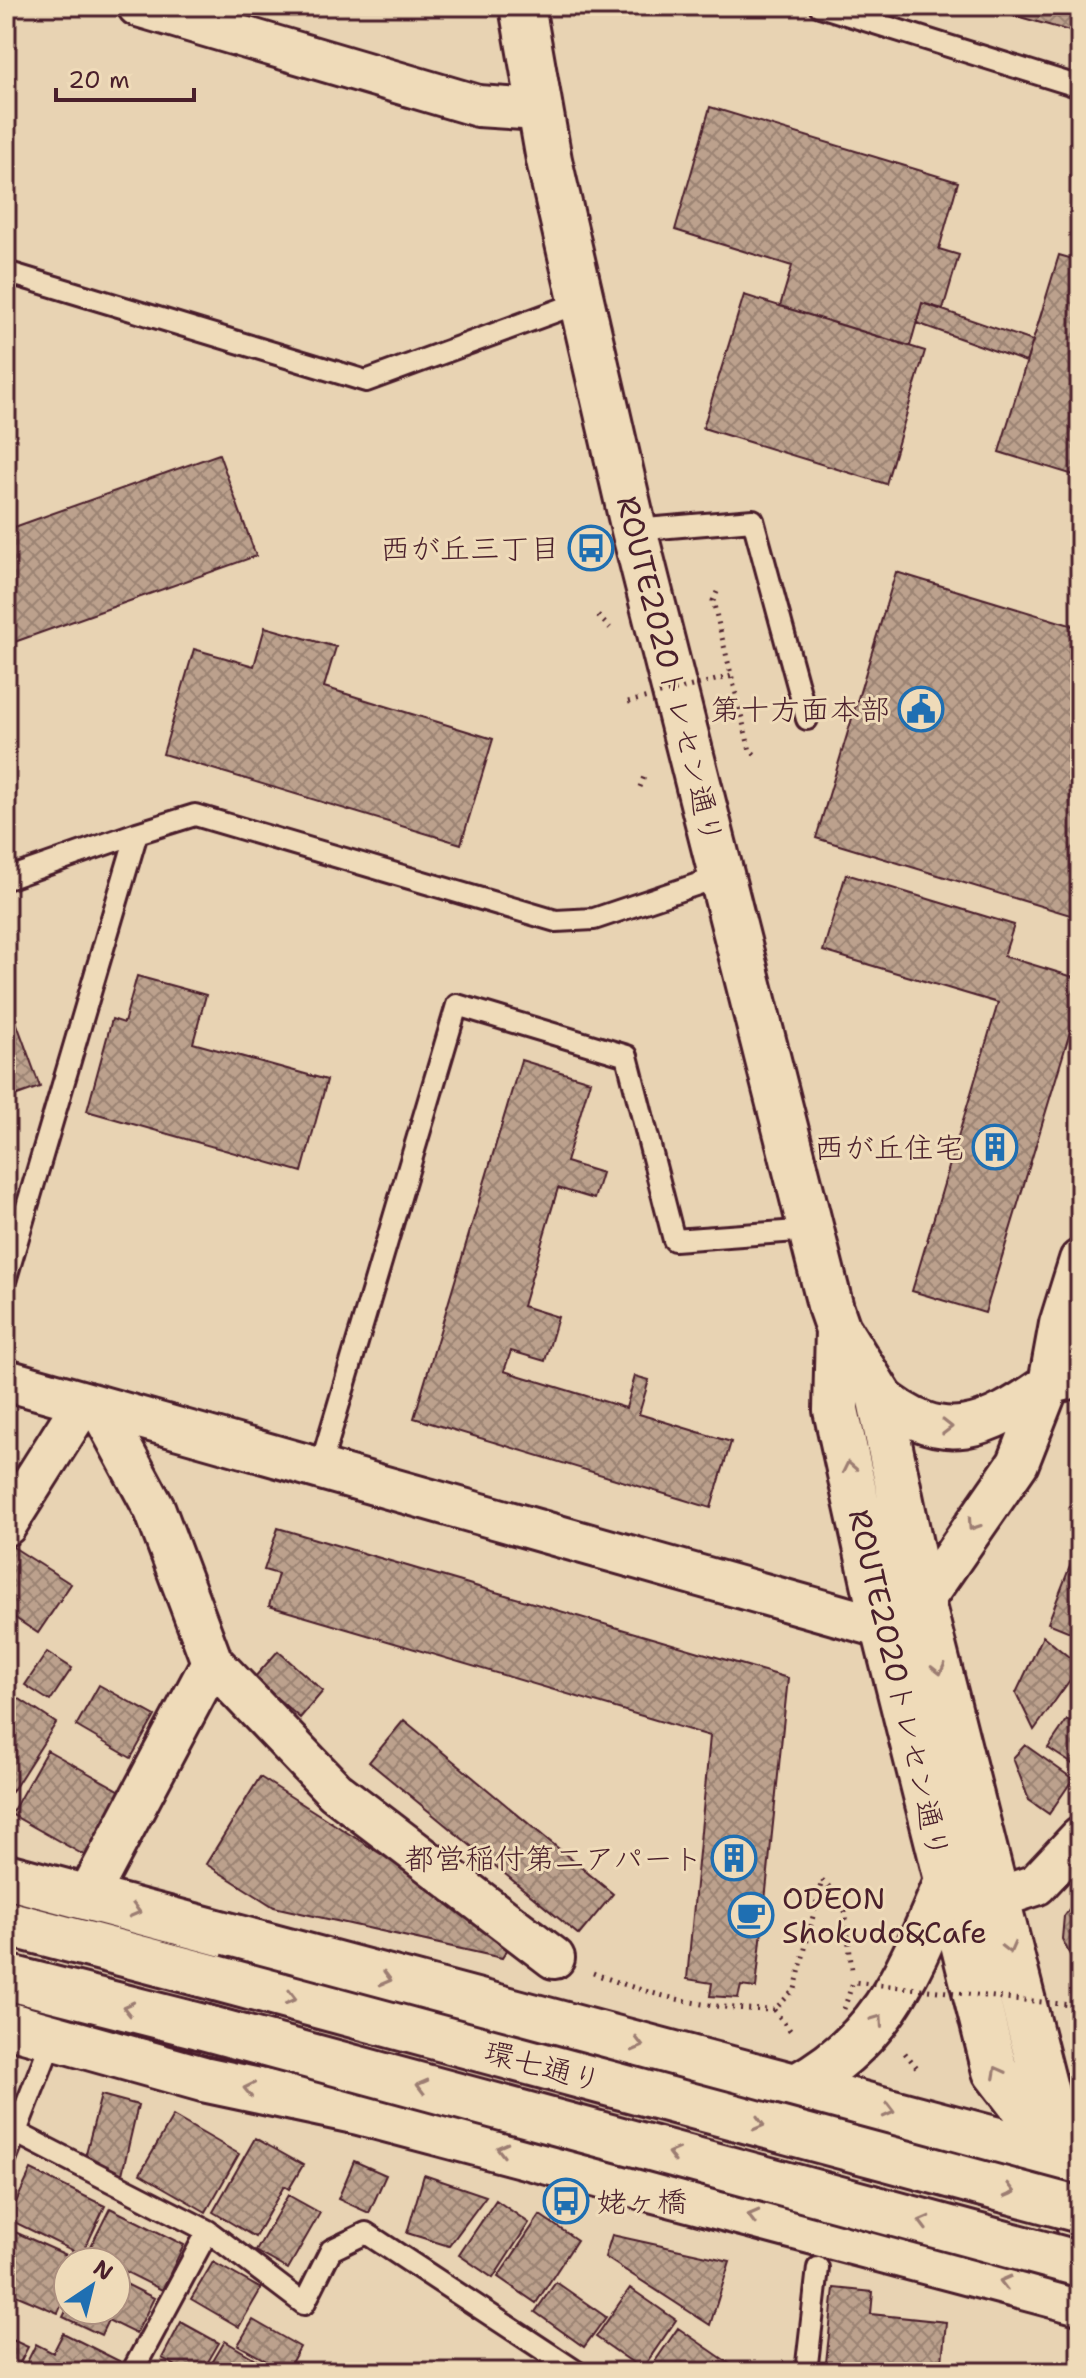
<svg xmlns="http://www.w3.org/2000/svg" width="1086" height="2378" viewBox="0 0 1086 2378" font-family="'Shantell Sans','Klee One',sans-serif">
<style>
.building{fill:url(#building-cross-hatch);stroke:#4a1f2b;stroke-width:2}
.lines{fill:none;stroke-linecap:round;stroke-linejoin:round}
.lane-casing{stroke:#4a1f2b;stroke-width:26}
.street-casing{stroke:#4a1f2b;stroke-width:46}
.secondary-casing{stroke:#4a1f2b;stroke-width:50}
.primary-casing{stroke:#4a1f2b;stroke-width:50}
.path{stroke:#4a1f2b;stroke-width:5;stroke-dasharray:2 6;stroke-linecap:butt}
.lane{stroke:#efdbb9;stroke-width:20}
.street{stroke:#efdbb9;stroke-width:40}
.secondary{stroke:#efdbb9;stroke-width:44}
.primary{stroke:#efdbb9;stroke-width:44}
.primary-bridge-casing{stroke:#4a1f2b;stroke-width:50;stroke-linecap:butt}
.path-bridge{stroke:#4a1f2b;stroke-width:5;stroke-dasharray:2 6;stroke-linecap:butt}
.primary-bridge{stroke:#efdbb9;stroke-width:44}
.oneway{stroke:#9c7d72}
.labels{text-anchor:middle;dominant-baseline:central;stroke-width:6;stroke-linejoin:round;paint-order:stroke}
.poi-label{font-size:30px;fill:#4a1f2b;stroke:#efdbb9;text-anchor:end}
.street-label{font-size:30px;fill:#4a1f2b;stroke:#efdbb9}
</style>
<defs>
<pattern id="building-cross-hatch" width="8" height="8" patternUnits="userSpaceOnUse" patternTransform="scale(2)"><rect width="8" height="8" fill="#bca18d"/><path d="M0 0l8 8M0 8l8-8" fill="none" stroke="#9b8373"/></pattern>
</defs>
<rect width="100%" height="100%" fill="#e8d3b3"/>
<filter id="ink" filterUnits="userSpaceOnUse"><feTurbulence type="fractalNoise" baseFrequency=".0125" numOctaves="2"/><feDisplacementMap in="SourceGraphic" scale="16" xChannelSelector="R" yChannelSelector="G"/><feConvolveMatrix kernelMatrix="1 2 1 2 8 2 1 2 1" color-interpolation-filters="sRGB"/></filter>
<g filter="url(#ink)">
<path class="building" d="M 981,6 L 1080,6 L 1080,34 Z
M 710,107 L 958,182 L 939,249 L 959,255 L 943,309 L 922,303 L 910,346 L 780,306 L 792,266 L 675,230 Z
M 1059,255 L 1080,261 L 1080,477 L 999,452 Z
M 744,295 L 925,351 L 886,484 L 703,428 Z
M 922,303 L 1033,341 L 1026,362 L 917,323 Z
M 219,454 L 256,556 L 6,645 L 6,530 Z
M 896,572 L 1080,628 L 1080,918 L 816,838 Z
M 265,627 L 336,647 L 324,687 L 493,739 L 461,844 L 163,754 L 194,649 L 254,666 Z
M 846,874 L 1014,925 L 1004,956 L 1080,979 L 1080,999 L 985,1313 L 912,1291 L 998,1003 L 823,951 Z
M 137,976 L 206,995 L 193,1043 L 327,1080 L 302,1172 L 87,1111 L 112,1019 L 124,1023 Z
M 6,994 L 40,1087 L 6,1099 Z
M 521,1060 L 590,1081 L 566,1162 L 602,1173 L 594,1199 L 558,1188 L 523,1306 L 558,1317 L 545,1361 L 511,1351 L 504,1371 L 626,1408 L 635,1376 L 649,1380 L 639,1414 L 731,1442 L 711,1508 L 414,1418 Z
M 278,1528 L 788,1678 L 756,1988 L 741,1986 L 738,1998 L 710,1996 L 712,1983 L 687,1979 L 710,1736 L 269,1606 L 278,1574 L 264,1570 Z
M 10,1545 L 71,1584 L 38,1633 L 6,1612 L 6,1551 Z
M 1072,1561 L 1080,1566 L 1080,1636 L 1048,1623 Z
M 1043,1636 L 1080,1666 L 1034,1730 L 1016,1693 Z
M 278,1651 L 323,1691 L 300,1718 L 254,1678 Z
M 47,1652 L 72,1668 L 50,1701 L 25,1685 Z
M 99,1685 L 155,1716 L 131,1758 L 76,1726 Z
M 6,1690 L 56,1723 L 12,1792 L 6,1787 Z
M 404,1720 L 613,1894 L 579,1935 L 369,1762 Z
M 1067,1720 L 1080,1728 L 1080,1769 L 1048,1748 Z
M 1025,1745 L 1073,1779 L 1049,1814 L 1029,1800 L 1013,1758 Z
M 47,1750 L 124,1793 L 89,1858 L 11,1814 Z
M 260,1777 L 514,1939 L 502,1958 L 274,1907 L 206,1864 Z
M 1077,1898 L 1080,1900 L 1080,1975 L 1062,1939 L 1064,1916 Z
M 101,2095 L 138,2105 L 122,2174 L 85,2157 Z
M 173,2116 L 239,2154 L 206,2212 L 140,2174 Z
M 255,2138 L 303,2165 L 289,2189 L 284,2186 L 255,2237 L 213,2212 Z
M 354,2161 L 386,2175 L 369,2213 L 338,2199 Z
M 31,2170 L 105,2206 L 82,2255 L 8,2219 Z
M 424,2175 L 486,2196 L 449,2246 L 407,2233 Z
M 288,2195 L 320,2213 L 288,2269 L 256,2251 Z
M 496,2200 L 529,2223 L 493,2278 L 459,2255 Z
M 110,2208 L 184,2245 L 162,2290 L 116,2267 L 116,2262 L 107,2262 L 88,2252 Z
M 540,2215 L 577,2240 L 536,2303 L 498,2277 Z
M 6,2228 L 80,2261 L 68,2262 L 68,2290 L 58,2313 L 6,2291 Z
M 612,2235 L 730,2261 L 710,2325 L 605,2257 Z
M 213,2262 L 261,2289 L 239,2327 L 191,2299 Z
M 116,2279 L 154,2298 L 136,2334 L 108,2320 L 101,2335 L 63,2317 L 68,2307 L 116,2310 Z
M 556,2282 L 606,2317 L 584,2347 L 535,2312 Z
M 630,2288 L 676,2320 L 642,2369 L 596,2337 Z
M 834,2288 L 873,2292 L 871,2314 L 946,2322 L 941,2372 L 825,2372 Z
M 253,2320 L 300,2347 L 286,2372 L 238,2345 Z
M 181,2322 L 219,2343 L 202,2372 L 187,2372 L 162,2358 Z
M 678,2328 L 736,2368 L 734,2372 L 649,2370 Z
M 63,2333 L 121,2362 L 115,2372 L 22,2372 L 36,2344 L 53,2353 Z
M 6,2337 L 28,2347 L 15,2372 L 6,2372 Z
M 225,2341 L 277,2372 L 216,2372 L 209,2368 Z
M 157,2363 L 173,2372 L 153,2372 Z"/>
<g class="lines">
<g class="lane-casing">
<path id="lane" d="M 820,6 L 1080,87
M 6,272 L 366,381 L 581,302
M 634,530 L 753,520 L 807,719
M 6,879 L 137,833
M 6,1278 L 137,833 L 195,815 L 556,921 L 594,919 L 722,876
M 319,1471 L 457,1005 L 627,1056 L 674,1240 L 811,1230
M 17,2133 L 208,2231 L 304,2304 L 331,2250 L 366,2233 L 577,2372
M 6,2157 L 53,2037
M 132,2372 L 208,2231
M 806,2372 L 818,2268"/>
</g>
<g class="street-casing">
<path id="street" d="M 138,6 L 478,106 L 539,110
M 6,1380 L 884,1628
M 879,1395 C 943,1449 986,1429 1049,1384 L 1060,1324 L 1080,1260
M 100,1408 L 155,1510 L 212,1662 L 335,1791 L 554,1958
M 6,1525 L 83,1403
M 922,1602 L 1018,1463 L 1049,1384 L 1080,1376
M 87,1898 L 212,1662
M 996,1898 L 1036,1885 L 1080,1838"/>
</g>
<g class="secondary-casing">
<path id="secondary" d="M 522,6 L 549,160 L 634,530 L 831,1309 L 838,1329 L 879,1395 L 922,1602 L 1080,2227
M 838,1329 L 836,1410 L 884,1628 L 995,2071 L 1051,2144"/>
</g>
<g class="primary-casing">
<path id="primary" d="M 6,1876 L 1080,2162
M 6,1923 L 216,1978
M 6,1977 L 203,2027
M 6,2024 L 203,2079 L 359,2112 L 1080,2302
M 797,2086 C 885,2038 908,1972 946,1884"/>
</g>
<path class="path" d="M 717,592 L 713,601 L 750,751 L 759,757
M 598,616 L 610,628
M 640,787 L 645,774
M 593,1973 C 655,1997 707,2009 774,2010 L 795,1989 L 822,1880 L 844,1901 L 852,1971
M 774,2010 L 793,2034
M 905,2053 L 919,2070"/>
<use href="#lane" class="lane"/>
<use href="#street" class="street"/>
<use href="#secondary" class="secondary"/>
<use href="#primary" class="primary"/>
<g class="primary-bridge-casing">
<path id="primary-bridge" d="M 216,1978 L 1080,2210
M 203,2027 L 1080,2264"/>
</g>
<path class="path-bridge" d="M 628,702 L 732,676
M 844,2009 L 853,1982 L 1080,2006"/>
<use href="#primary-bridge" class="primary-bridge"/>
</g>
<defs><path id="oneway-chevron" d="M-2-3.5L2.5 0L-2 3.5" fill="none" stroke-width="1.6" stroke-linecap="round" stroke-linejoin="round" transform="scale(2)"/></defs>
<g class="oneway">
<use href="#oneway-chevron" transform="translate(947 1427) rotate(1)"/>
<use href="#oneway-chevron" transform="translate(849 1467) rotate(-102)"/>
<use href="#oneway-chevron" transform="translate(973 1525) rotate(124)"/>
<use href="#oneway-chevron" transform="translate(939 1669) rotate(76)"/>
<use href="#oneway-chevron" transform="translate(135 1911) rotate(15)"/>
<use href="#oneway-chevron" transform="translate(1009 1948) rotate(76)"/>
<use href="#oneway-chevron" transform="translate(386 1979) rotate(15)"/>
<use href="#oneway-chevron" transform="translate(291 1998) rotate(15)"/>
<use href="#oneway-chevron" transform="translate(128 2008) rotate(-166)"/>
<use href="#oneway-chevron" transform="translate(878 2020) rotate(-55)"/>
<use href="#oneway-chevron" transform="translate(638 2045) rotate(15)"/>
<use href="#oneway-chevron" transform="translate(998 2072) rotate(-118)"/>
<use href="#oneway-chevron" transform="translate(422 2086) rotate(-165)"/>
<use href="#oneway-chevron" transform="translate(249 2089) rotate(-168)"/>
<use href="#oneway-chevron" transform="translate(889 2111) rotate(15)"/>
<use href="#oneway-chevron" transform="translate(759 2124) rotate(15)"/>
<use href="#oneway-chevron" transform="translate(502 2149) rotate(-165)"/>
<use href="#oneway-chevron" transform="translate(673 2154) rotate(-165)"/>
<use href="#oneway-chevron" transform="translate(1010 2191) rotate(15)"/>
<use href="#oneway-chevron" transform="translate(753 2216) rotate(-165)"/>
<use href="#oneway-chevron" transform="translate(924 2222) rotate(-165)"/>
<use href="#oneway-chevron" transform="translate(1005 2282) rotate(-165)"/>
</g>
</g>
<defs>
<g id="bus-ring" transform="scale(2.3)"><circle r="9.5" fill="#efdbb9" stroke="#1f6fb2" stroke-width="1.5"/><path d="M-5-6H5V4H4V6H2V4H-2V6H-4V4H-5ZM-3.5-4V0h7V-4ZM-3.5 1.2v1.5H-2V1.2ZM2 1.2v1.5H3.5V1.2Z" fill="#1f6fb2"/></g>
<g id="civic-ring" transform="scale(2.3)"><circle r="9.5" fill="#efdbb9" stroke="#1f6fb2" stroke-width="1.5"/><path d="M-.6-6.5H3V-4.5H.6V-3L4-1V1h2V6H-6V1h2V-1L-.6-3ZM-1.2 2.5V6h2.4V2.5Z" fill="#1f6fb2"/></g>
<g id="building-ring" transform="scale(2.3)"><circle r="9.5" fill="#efdbb9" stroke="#1f6fb2" stroke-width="1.5"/><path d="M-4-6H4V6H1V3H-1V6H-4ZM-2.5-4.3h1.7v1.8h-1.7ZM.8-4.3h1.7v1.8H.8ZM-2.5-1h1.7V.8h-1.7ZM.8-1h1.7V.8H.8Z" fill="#1f6fb2"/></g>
<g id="cafe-ring" transform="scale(2.3)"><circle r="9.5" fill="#efdbb9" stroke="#1f6fb2" stroke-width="1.5"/><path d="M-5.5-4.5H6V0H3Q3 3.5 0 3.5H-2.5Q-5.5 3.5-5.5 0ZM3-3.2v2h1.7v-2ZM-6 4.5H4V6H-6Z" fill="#1f6fb2"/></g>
</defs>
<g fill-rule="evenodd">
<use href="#bus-ring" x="591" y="548"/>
<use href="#civic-ring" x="921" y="709"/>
<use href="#building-ring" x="995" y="1147"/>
<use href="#building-ring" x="734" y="1858"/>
<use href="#cafe-ring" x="751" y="1915"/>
<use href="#bus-ring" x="566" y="2201"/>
</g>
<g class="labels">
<g class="poi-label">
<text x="560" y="548">西が丘三丁目</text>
<text x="890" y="709">第十方面本部</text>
<text x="964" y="1147">西が丘住宅</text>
<text x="703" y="1858">都営稲付第二アパート</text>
<text x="782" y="1898" text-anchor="start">ODEON<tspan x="782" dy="34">Shokudo&amp;Cafe</tspan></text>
<text x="597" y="2201" text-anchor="start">姥ヶ橋</text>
</g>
<g class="street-label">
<text transform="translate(670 670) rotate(76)">ROUTE2020トレセン通り</text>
<text transform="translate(899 1684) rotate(77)">ROUTE2020トレセン通り</text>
<text transform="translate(543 2066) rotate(15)">環七通り</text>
</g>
</g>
<rect width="1086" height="2378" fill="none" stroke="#efdbb9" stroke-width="32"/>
<rect x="16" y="16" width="1054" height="2346" fill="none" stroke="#4a1f2b" stroke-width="3" filter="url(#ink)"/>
<g transform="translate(92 2286) rotate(35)"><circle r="38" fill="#efdbb9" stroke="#ad9080" stroke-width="2"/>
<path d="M0-6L14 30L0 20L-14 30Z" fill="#1f6fb2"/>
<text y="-12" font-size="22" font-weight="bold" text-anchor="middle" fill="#4a1f2b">N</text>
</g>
<path d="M56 88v12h138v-12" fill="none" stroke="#4a1f2b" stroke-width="4"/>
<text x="68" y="88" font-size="24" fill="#4a1f2b" stroke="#efdbb9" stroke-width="6" paint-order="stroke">20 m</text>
</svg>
